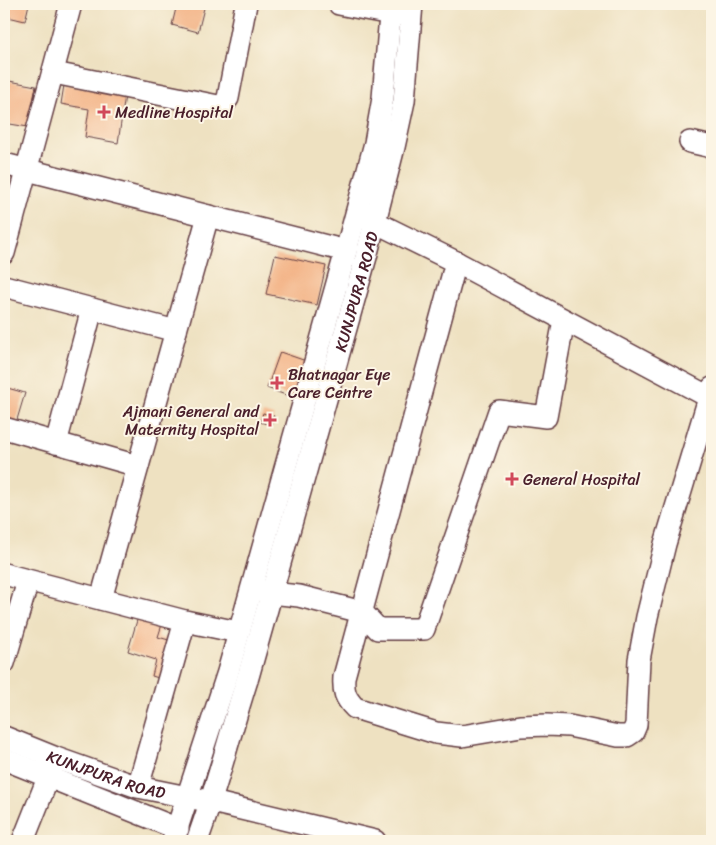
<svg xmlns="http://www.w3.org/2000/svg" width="716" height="845" viewBox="0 0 716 845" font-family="Sriracha,sans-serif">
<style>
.building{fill:#f3b082}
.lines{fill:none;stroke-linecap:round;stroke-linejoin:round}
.minor-casing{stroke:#633c42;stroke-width:24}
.minor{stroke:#fff;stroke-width:21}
.poi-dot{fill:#d1495b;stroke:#fcf5e5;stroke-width:2}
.labels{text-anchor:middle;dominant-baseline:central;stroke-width:4;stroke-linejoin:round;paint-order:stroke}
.poi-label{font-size:16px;fill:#4a1f2b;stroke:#fcf5e5;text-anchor:start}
.street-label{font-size:16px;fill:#4a1f2b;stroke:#fcf5e5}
</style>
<rect width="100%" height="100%" fill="#fcf5e5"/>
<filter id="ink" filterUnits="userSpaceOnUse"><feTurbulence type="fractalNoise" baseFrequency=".02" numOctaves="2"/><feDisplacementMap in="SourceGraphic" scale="10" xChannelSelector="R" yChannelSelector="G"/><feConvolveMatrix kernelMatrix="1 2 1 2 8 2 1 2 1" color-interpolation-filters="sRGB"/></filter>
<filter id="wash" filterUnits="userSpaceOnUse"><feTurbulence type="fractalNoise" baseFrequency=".0096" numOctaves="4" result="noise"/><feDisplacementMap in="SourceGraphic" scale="20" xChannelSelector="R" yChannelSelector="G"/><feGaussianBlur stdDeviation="1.12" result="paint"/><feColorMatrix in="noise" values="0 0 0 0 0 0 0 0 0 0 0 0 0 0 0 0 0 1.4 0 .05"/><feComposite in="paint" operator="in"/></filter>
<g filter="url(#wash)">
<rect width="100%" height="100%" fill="#eee1c1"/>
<g id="blocks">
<path class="building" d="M 4,4 L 29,4 L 25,21 L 4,16 Z
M 177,4 L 205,4 L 198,32 L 172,25 Z
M 4,80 L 36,86 L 28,127 L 4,123 Z
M 64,85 L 125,95 L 118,143 L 85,137 L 89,109 L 61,104 Z
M 275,255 L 326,266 L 317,305 L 266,294 Z
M 280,352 L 309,362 L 296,399 L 267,388 Z
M 4,387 L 25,393 L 16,423 L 4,419 Z
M 263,413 L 274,416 L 271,425 L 260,422 Z
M 140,610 L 164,618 L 158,637 L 176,642 L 165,680 L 152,676 L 156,660 L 128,651 Z"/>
</g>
</g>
<g filter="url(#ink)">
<use href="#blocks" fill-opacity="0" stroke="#633c42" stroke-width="1"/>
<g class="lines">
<g class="minor-casing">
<g id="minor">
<path d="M 339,4 L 391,14 L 405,15"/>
<path d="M 54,73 L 218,106 L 224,104 L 228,98 L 246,4"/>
<path d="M 690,142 L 712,147"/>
<path d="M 4,164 L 346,251"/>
<path d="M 364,218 L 375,222 L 456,262 L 709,397"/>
<path d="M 4,253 L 71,4"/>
<path d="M 456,262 L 344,677 C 343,691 345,698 355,708 L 436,733 L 462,736 L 521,726 L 547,725 L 569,726 L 618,736 L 627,736 L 633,732 L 636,725 L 639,660 L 647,617 L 665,544 L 712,388"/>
<path d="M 4,286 L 176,331"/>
<path d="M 4,428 L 138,466"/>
<path d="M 56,443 L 92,309"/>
<path d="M 4,574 L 185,621 L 238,632"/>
<path d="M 257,589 L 271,593 L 299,596 L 362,612 L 378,629 L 424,629 L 499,411 L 546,417 L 564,320"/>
<path d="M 101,599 L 208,216"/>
<path d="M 4,663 L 28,581"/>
<path id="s1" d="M 4,737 L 56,758 L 138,787 L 212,802 L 375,841"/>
<path d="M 4,759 L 178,829"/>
<path d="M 138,787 L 185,621"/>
<path d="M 23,841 L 54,763"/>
<path d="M 173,841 L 228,672 L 346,251 L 375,143 L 383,98 L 391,4"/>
<path id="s2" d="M 197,841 C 217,788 230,732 248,677 L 366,257 L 394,147 L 404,101 L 412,4"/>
</g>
</g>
<use href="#minor" class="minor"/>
</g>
</g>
<g class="poi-dot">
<path d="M101.5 104.5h5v5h5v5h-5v5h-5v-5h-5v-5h5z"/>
<path d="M274.5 375.5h5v5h5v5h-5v5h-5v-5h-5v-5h5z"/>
<path d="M267.5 412.5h5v5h5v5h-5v5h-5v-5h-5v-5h5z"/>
<path d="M509.5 471.5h5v5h5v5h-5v5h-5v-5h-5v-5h5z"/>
</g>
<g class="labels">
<g class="poi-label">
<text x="115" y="112">Medline Hospital</text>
<text x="288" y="374">Bhatnagar Eye<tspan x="288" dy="18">Care Centre</tspan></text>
<text x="259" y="411" text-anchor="end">Ajmani General and<tspan x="259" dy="18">Maternity Hospital</tspan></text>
<text x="523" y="479">General Hospital</text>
</g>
<g class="street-label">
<text stroke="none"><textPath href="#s2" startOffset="572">KUNJPURA ROAD</textPath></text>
<text stroke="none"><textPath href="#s1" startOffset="109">KUNJPURA ROAD</textPath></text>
</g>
</g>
<rect width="716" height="845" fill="none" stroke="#fcf5e5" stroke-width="20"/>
</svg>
